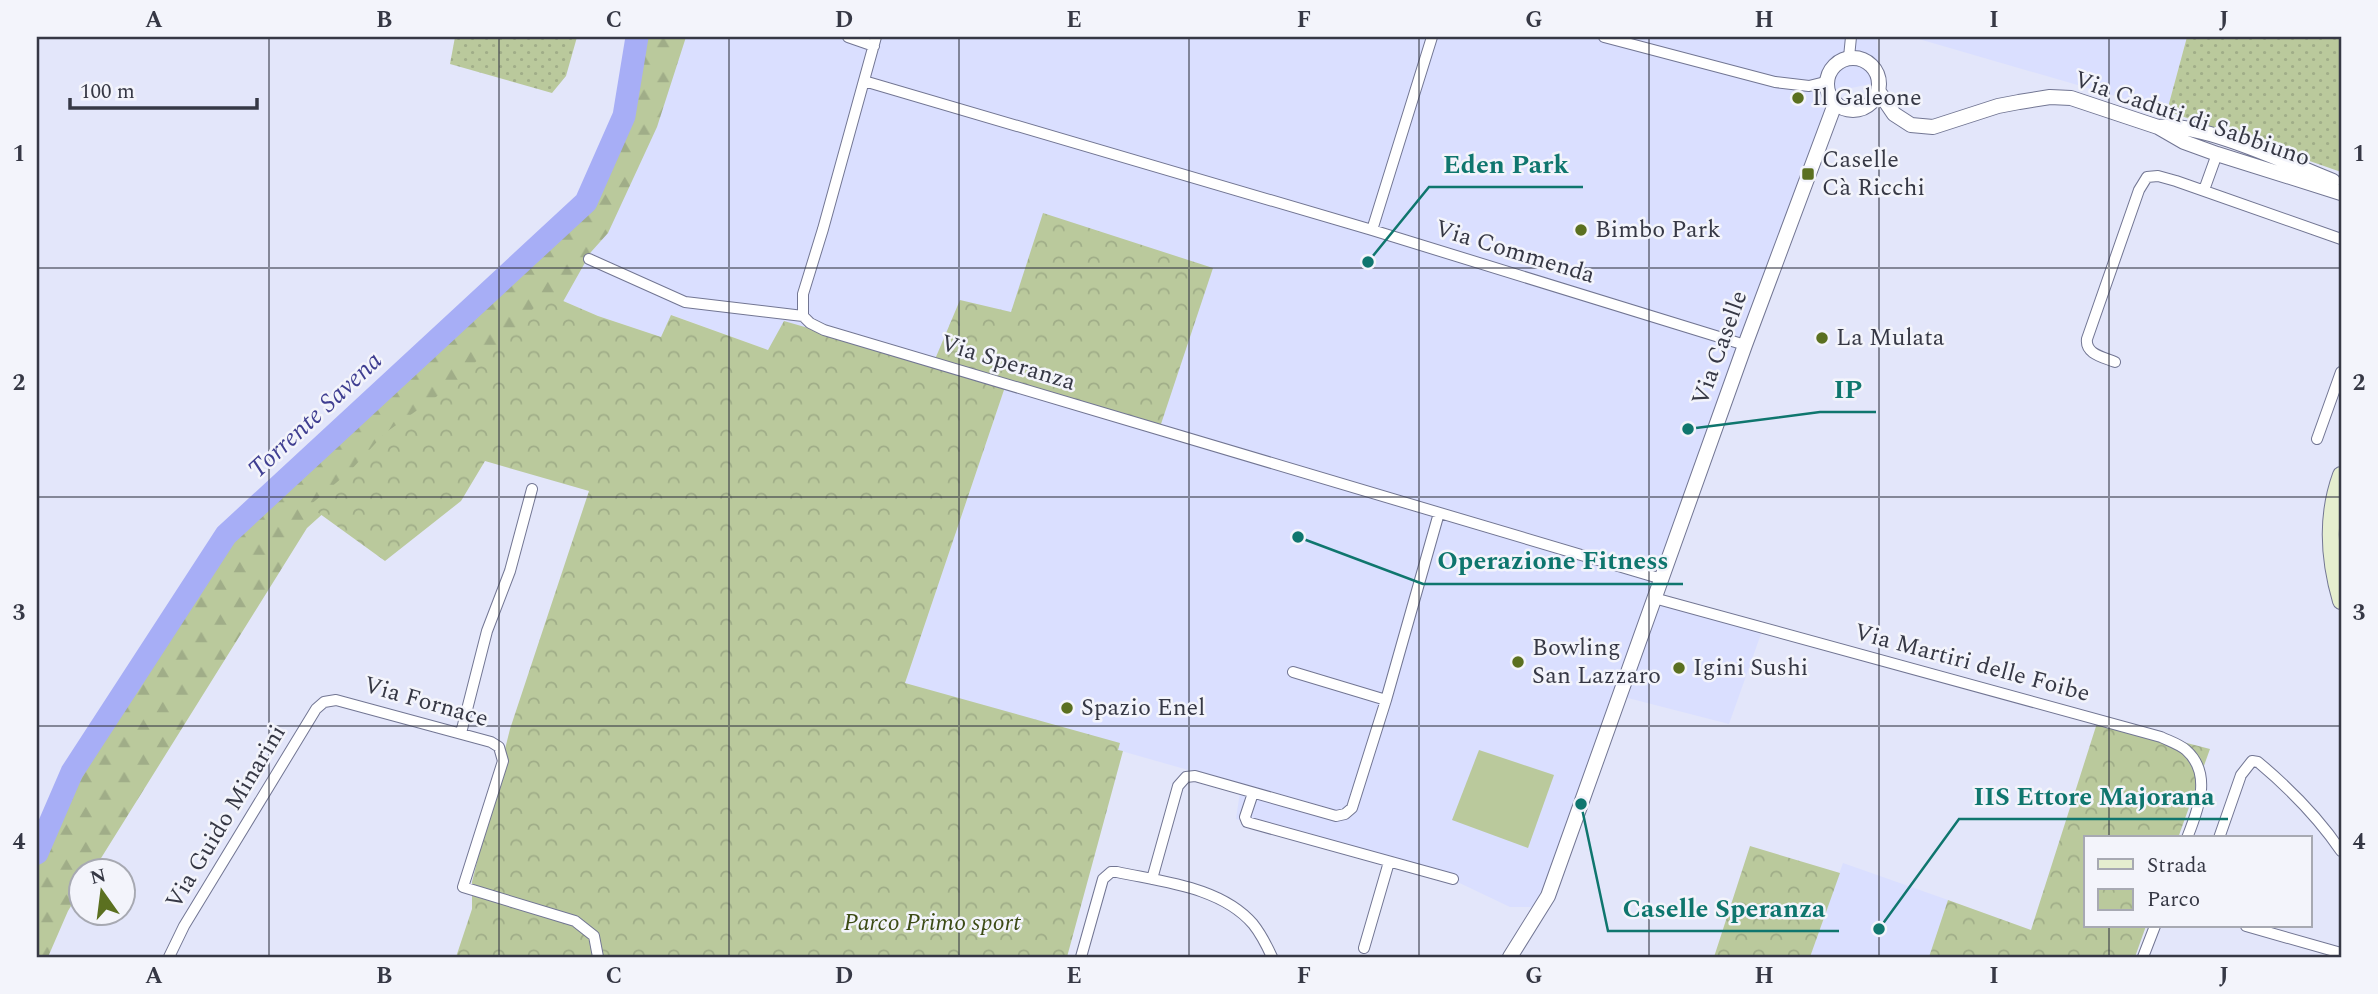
<svg xmlns="http://www.w3.org/2000/svg" width="2378" height="994" viewBox="0 0 2378 994" font-family="Spectral,serif">
<style>
.built{fill:#dadfff}
.grass{fill:url(#grass-dots)}
.forest{fill:url(#forest-firs)}
.park{fill:url(#park-crowns)}
.pitch{fill:#bac99c}
.lines{fill:none;stroke-linecap:round;stroke-linejoin:round}
.river{stroke:#a7aef6;stroke-width:23}
.minor-casing{stroke:#727693;stroke-width:12}
.tertiary-casing{stroke:#727693;stroke-width:16}
.secondary-casing{stroke:#727693;stroke-width:18}
.minor{stroke:#fff;stroke-width:10}
.tertiary{stroke:#fff;stroke-width:14}
.secondary{stroke:#e5eecf;stroke-width:16}
.grid{fill:none;stroke:#363845;stroke-width:2;stroke-opacity:0.55}
.poi-dot{fill:#5b7020;stroke:#f3f4fb;stroke-width:2.5}
.labels{text-anchor:middle;dominant-baseline:central;stroke-width:5;stroke-linejoin:round;paint-order:stroke}
.poi-label{font-size:24px;fill:#363845;stroke:#f3f4fb;text-anchor:start}
.street-label{font-size:24px;fill:#363845;stroke:#f3f4fb}
.park-label{font-size:24px;font-style:italic;fill:#3c4b15;stroke:#f3f4fb}
.water-label{font-size:26px;font-style:italic;fill:#3f3e91;stroke:#f3f4fb}
.leader{fill:none;stroke:#0f766e;stroke-width:2.5}
.callout-dot{fill:#0f766e;stroke:#f3f4fb;stroke-width:2.5}
.callout-label{font-size:26px;text-anchor:middle;font-weight:bold;fill:#0f766e;stroke:#f3f4fb;stroke-width:5;stroke-linejoin:round;paint-order:stroke}
.neatline{fill:none;stroke:#363845;stroke-width:2.5}
.grid-label{font-size:23px;text-anchor:middle;font-weight:bold;fill:#363845}
</style>
<defs>
<pattern id="grass-dots" width="8" height="8" patternUnits="userSpaceOnUse" patternTransform="scale(1.75)"><rect width="8" height="8" fill="#bac99c"/><path d="M2 2h.1M6 6h.1" fill="none" stroke="#a0ad88" stroke-width="1.8" stroke-linecap="round"/></pattern>
<pattern id="forest-firs" width="22" height="20" patternUnits="userSpaceOnUse" patternTransform="scale(1.75)"><rect width="22" height="20" fill="#bac99c"/><path d="M5 1l3.5 6h-7zM16 11l3.5 6h-7z" fill="#a0ad88"/></pattern>
<pattern id="park-crowns" width="20" height="18" patternUnits="userSpaceOnUse" patternTransform="scale(1.75)"><rect width="20" height="18" fill="#bac99c"/><path d="M2 6a3 3 0 1 1 6 0M12 15a3 3 0 1 1 6 0" fill="none" stroke="#a0ad88"/></pattern>
</defs>
<rect width="100%" height="100%" fill="#e3e6fa"/>
<path class="built" d="M 663,37 L 1877,37 L 1880,82 L 1832,92 L 1649,602 L 1762,631 L 1729,724 L 1624,697 L 1543,907 L 1510,907 L 1447,877 L 1236,819 L 1241,785 L 903,689 L 1005,387 L 1159,429 L 1212,268 L 1011,312 L 934,364 L 768,350 L 672,315 L 661,337 L 598,316 L 547,294 Z
M 1912,37 L 2187,37 L 2167,111 Z
M 1843,863 L 1948,900 L 1929,957 L 1810,957 Z"/>
<path class="grass" d="M 455,37 L 577,37 L 566,76 L 552,93 L 450,64 Z
M 2187,37 L 2341,37 L 2341,172 L 2167,111 Z"/>
<path class="forest" d="M 637,37 L 686,37 L 657,127 L 608,233 L 591,252 L 542,339 L 407,438 L 307,528 L 93,871 L 80,872 L 80,891 L 68,911 L 48,957 L 37,957 L 37,853 L 72,772 L 226,535 L 586,202 L 624,116 Z"/>
<path class="park" d="M 1043,213 L 1213,268 L 1159,430 L 1005,387 L 905,683 L 1120,743 L 1118,750 L 1123,751 L 1067,957 L 456,957 L 472,909 L 472,882 L 510,729 L 589,491 L 485,461 L 461,501 L 385,561 L 309,506 L 350,471 L 385,433 L 457,382 L 484,353 L 502,342 L 547,294 L 598,316 L 661,337 L 671,315 L 768,350 L 784,321 L 933,364 L 960,300 L 1011,312 Z
M 2098,720 L 2210,749 L 2178,838 L 2086,838 L 2086,926 L 2146,926 L 2135,957 L 1929,957 L 1948,900 L 2031,930 Z
M 1750,846 L 1840,873 L 1810,957 L 1714,957 Z"/>
<path class="pitch" d="M 1479,750 L 1554,775 L 1528,848 L 1452,820 Z"/>
<g class="lines">
<path class="river" d="M 37,853 L 72,772 L 226,535 L 586,202 L 624,116 L 637,37"/>
<g class="minor-casing">
<path id="minor" d="M 848,37 L 874,46
M 876,37 L 823,229 L 803,294 L 803,316 L 810,323 L 824,330 L 1662,579
M 1604,37 L 1775,82 L 1809,86 L 1825,82
M 1849,57 L 1851,37
M 864,81 L 1372,230 L 1745,345
M 2204,190 L 2217,154
M 1372,230 L 1432,37
M 589,259 L 685,302 L 803,316
M 2115,362 C 2103,357 2085,354 2087,339 L 2139,190 L 2147,177 L 2158,176 L 2176,181 L 2341,239
M 2317,439 L 2341,372
M 1654,598 L 2161,737 C 2169,741 2179,744 2186,750 C 2213,774 2198,810 2187,838
M 1293,672 L 1386,700
M 461,733 L 487,631 L 510,571 L 532,489
M 1253,793 L 1245,817 L 1247,822 L 1453,879
M 2219,838 L 2241,775 L 2252,761 L 2258,762 C 2289,788 2318,817 2341,851
M 1152,879 L 1178,786 L 1186,777 L 1195,776 L 1336,816 L 1345,814 L 1352,808 L 1386,700 L 1439,513
M 2246,926 L 2341,953
M 1364,948 L 1389,862
M 169,957 L 184,926 L 316,709 L 324,702 L 336,700 L 491,742 L 499,747 L 503,761 L 463,887 L 575,921 L 594,936 L 598,957
M 1081,957 L 1103,879 L 1111,872 L 1117,872 C 1163,882 1221,887 1253,924 C 1261,934 1267,946 1272,957
M 2143,957 L 2155,926"/>
</g>
<g class="tertiary-casing">
<path id="tertiary" d="M1827 84a26 26 0 1 1 52 0a26 26 0 1 1-52 0Z
M 1879,92 L 1894,114 L 1911,125 L 1933,127 L 1998,106 L 2019,102 L 2050,97 L 2071,98 L 2158,127 L 2184,142 L 2217,154 L 2341,193
M 2158,127 C 2200,121 2292,165 2333,181
M 1510,957 L 1548,896 L 1745,345 L 1835,104"/>
</g>
<g class="secondary-casing">
<path id="secondary" d="M 2341,475 C 2326,516 2329,560 2341,601"/>
</g>
<use href="#minor" class="minor"/>
<use href="#tertiary" class="tertiary"/>
<use href="#secondary" class="secondary"/>
</g>
<path class="grid" d="M 269,37 L 269,957M 499,37 L 499,957M 729,37 L 729,957M 959,37 L 959,957M 1189,37 L 1189,957M 1419,37 L 1419,957M 1649,37 L 1649,957M 1879,37 L 1879,957M 2109,37 L 2109,838M 37,268 L 2341,268M 37,497 L 2341,497M 37,726 L 2341,726M 2109,926 L 2109,957"/>
<g class="poi-dot">
<circle cx="1798" cy="98" r="7"/>
<rect x="1801" y="167" width="14" height="14" rx="3.5"/>
<circle cx="1581" cy="230" r="7"/>
<circle cx="1822" cy="338" r="7"/>
<circle cx="1518" cy="662" r="7"/>
<circle cx="1679" cy="668" r="7"/>
<circle cx="1067" cy="708" r="7"/>
</g>
<g class="labels">
<g class="poi-label">
<text x="1812" y="98">Il Galeone</text>
<text x="1822" y="160">Caselle<tspan x="1822" dy="28">Cà Ricchi</tspan></text>
<text x="1595" y="230">Bimbo Park</text>
<text x="1836" y="338">La Mulata</text>
<text x="1532" y="648">Bowling<tspan x="1532" dy="28">San Lazzaro</tspan></text>
<text x="1693" y="668">Igini Sushi</text>
<text x="1081" y="708">Spazio Enel</text>
</g>
<g class="street-label">
<text transform="translate(2192 119) rotate(19)">Via Caduti di Sabbiuno</text>
<text transform="translate(1515 252) rotate(17)">Via Commenda</text>
<text transform="translate(1720 348) rotate(-70)">Via Caselle</text>
<text transform="translate(1008 363) rotate(17)">Via Speranza</text>
<text transform="translate(1972 663) rotate(15)">Via Martiri delle Foibe</text>
<text transform="translate(426 702) rotate(16)">Via Fornace</text>
<text transform="translate(226 817) rotate(-59)">Via Guido Minarini</text>
</g>
<g class="park-label">
<text x="932" y="923">Parco Primo sport</text>
</g>
<g class="water-label">
<text transform="translate(315 415) rotate(-43)">Torrente Savena</text>
</g>
</g>
<path class="leader" d="M1368 262L1429 187H1583M1688 429L1820 412H1876M1298 537L1423 584H1683M1879 929L1959 819H2228M1581 804L1608 931H1839"/>
<g class="callout-dot">
<circle cx="1368" cy="262" r="7"/>
<circle cx="1688" cy="429" r="7"/>
<circle cx="1298" cy="537" r="7"/>
<circle cx="1879" cy="929" r="7"/>
<circle cx="1581" cy="804" r="7"/>
</g>
<g class="callout-label">
<text x="1506" y="173">Eden Park</text>
<text x="1848" y="398">IP</text>
<text x="1553" y="569">Operazione Fitness</text>
<text x="2094" y="805">IIS Ettore Majorana</text>
<text x="1724" y="917">Caselle Speranza</text>
</g>
<rect width="2378" height="994" fill="none" stroke="#f3f4fb" stroke-width="77"/>
<rect x="2084" y="836" width="228" height="91" fill="#f3f4fb" stroke="#a7a9b2" stroke-width="2"/>
<rect x="2098" y="859" width="35" height="10" fill="#e5eecf" stroke="#a7a9b2" stroke-width="2"/>
<text x="2147" y="872" font-size="21" fill="#363845">Strada</text>
<rect x="2098" y="889" width="35" height="21" fill="url(#park-crowns)" stroke="#a7a9b2" stroke-width="2"/>
<text x="2147" y="906" font-size="21" fill="#363845">Parco</text>
<g transform="translate(102 892) rotate(346)"><circle r="33" fill="#f3f4fb" stroke="#a7a9b2" stroke-width="2"/>
<path d="M0-5L12 26L0 18L-12 26Z" fill="#5b7020"/>
<text y="-10" font-size="19" font-weight="bold" text-anchor="middle" fill="#363845">N</text>
</g>
<path d="M70 98v10h187v-10" fill="none" stroke="#363845" stroke-width="3.5"/>
<text x="80" y="98" font-size="21" fill="#363845" stroke="#f3f4fb" stroke-width="5" paint-order="stroke">100 m</text>
<rect x="38" y="38" width="2302" height="918" class="neatline"/>
<g class="grid-label">
<text x="154" y="27">A</text>
<text x="384" y="27">B</text>
<text x="614" y="27">C</text>
<text x="844" y="27">D</text>
<text x="1074" y="27">E</text>
<text x="1304" y="27">F</text>
<text x="1534" y="27">G</text>
<text x="1764" y="27">H</text>
<text x="1994" y="27">I</text>
<text x="2224" y="27">J</text>
<text x="19" y="161">1</text>
<text x="2359" y="161">1</text>
<text x="19" y="390">2</text>
<text x="2359" y="390">2</text>
<text x="19" y="620">3</text>
<text x="2359" y="620">3</text>
<text x="19" y="849">4</text>
<text x="2359" y="849">4</text>
<text x="154" y="983">A</text>
<text x="384" y="983">B</text>
<text x="614" y="983">C</text>
<text x="844" y="983">D</text>
<text x="1074" y="983">E</text>
<text x="1304" y="983">F</text>
<text x="1534" y="983">G</text>
<text x="1764" y="983">H</text>
<text x="1994" y="983">I</text>
<text x="2224" y="983">J</text>
</g>
</svg>
